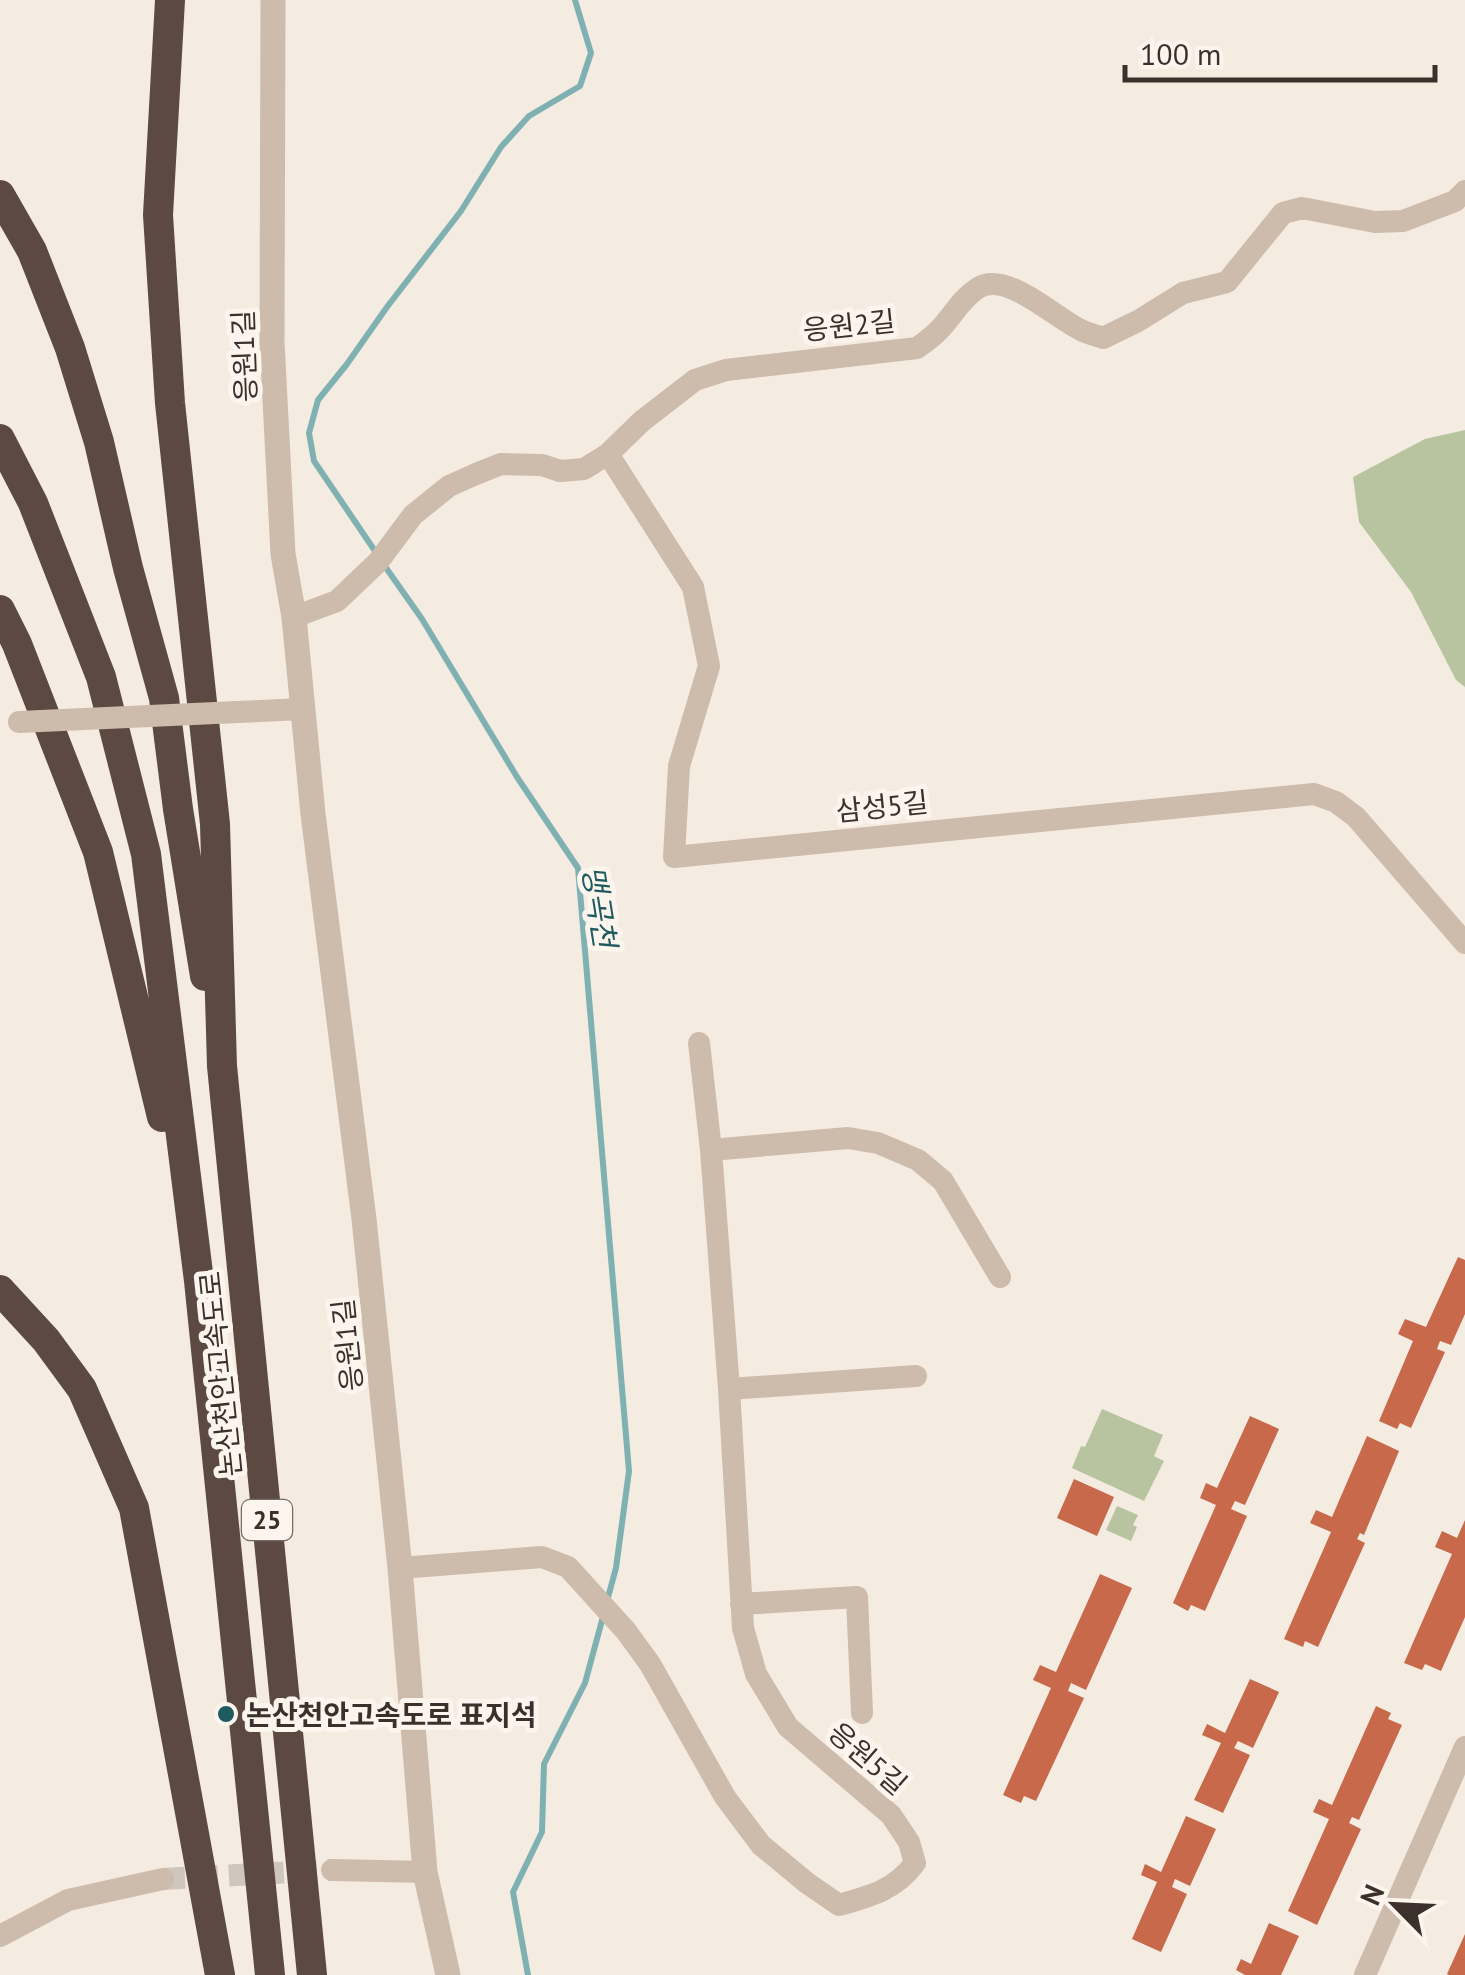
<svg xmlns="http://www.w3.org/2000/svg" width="1465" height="1975" viewBox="0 0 1465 1975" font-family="'PT Sans','Noto Sans KR',sans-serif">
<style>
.green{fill:#b8c4a0}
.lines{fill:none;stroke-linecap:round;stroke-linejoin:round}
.stream{stroke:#7fb0b2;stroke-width:6}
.building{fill:#c8694b}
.minor-tunnel{stroke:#cfc6bd;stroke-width:22;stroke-dasharray:22 11;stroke-linecap:butt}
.minor{stroke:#cdbbac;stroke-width:22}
.tertiary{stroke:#cdbbac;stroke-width:25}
.motorway{stroke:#5c4a42;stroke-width:30}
.minor-bridge{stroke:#cdbbac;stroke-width:22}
.poi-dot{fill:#1f5a5e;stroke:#fbf5ee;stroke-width:4}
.labels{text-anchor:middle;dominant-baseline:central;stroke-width:10;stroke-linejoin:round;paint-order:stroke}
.shield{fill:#fbf5ee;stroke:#756b66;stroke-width:2.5}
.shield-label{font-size:25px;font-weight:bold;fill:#3b302b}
.street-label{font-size:28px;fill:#3b302b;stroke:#fbf5ee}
.poi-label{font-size:28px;font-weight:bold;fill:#3b302b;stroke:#fbf5ee;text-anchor:start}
.water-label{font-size:30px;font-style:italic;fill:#1f5a5e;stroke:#fbf5ee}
</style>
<rect width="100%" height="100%" fill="#f4ebe1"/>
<path class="green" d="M 1465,430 L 1465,687 L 1456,680 L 1411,592 L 1359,522 L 1353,477 L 1425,439 Z
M 1102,1409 L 1163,1435 L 1154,1456 L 1164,1461 L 1144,1501 L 1072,1468 L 1081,1446 L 1085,1447 Z
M 1117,1506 L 1138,1515 L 1133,1525 L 1137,1527 L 1131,1541 L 1106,1530 Z"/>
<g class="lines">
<path class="stream" d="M 377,554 L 314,461 L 309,433 L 318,400 L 347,364 L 387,307 L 461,211 L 501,147 L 529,116 L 580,86 L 591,53 L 575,0
M 384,565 L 422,619 L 517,777 L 578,868 L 629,1471 L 616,1568 L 607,1601
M 528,1975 L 513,1892 L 542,1832 L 544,1764 L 585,1683 L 604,1613"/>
</g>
<path class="building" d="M 1458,1257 L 1465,1260 L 1465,1314 L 1451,1345 L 1440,1341 L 1437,1349 L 1445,1352 L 1411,1428 L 1400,1423 L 1397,1429 L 1379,1421 L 1413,1341 L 1398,1334 L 1405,1319 L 1426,1327 Z
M 1250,1416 L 1279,1429 L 1245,1505 L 1235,1501 L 1231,1509 L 1247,1516 L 1205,1611 L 1191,1605 L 1188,1611 L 1173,1603 L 1216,1505 L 1200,1498 L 1206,1483 L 1217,1488 Z
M 1367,1436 L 1399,1451 L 1364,1535 L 1360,1533 L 1357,1539 L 1365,1543 L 1318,1647 L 1305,1641 L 1303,1647 L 1284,1639 L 1331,1532 L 1310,1523 L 1316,1510 L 1332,1517 Z
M 1074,1479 L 1114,1497 L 1097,1536 L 1057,1518 Z
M 1465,1520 L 1465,1617 L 1441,1671 L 1425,1664 L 1422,1670 L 1404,1663 L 1452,1554 L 1435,1547 L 1442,1531 L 1457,1538 Z
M 1100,1574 L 1132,1588 L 1086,1690 L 1071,1683 L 1068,1691 L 1084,1698 L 1036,1801 L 1024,1796 L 1021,1803 L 1003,1795 L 1051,1688 L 1033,1680 L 1040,1665 L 1056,1672 Z
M 1250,1679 L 1279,1692 L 1253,1748 L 1238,1741 L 1234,1748 L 1250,1755 L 1223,1813 L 1194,1800 L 1221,1743 L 1202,1735 L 1207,1724 L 1225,1733 Z
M 1376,1706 L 1391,1713 L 1388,1719 L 1402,1725 L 1359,1820 L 1352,1817 L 1349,1823 L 1361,1829 L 1317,1925 L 1288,1911 L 1329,1819 L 1313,1812 L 1319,1799 L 1332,1805 Z
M 1186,1816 L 1216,1829 L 1190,1886 L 1175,1879 L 1172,1887 L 1187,1894 L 1161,1952 L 1132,1939 L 1157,1882 L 1141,1875 L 1145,1864 L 1161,1872 Z
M 1269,1923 L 1299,1936 L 1281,1975 L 1245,1975 L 1236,1970 L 1241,1959 L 1251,1964 Z
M 1465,1934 L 1465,1975 L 1449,1975 L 1447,1974 Z"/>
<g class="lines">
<path class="minor-tunnel" d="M 163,1879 L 332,1870"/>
<path class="minor" d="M 608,454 L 693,587 L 709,666 L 679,766 L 674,857 L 1314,794 L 1336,802 L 1356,817 L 1465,943
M 294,617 L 337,601 L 378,562 L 413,515 L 449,486 L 476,474 L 501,464 L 542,465 L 560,471 L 584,469 L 608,454 L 642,421 L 695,380 L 726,370 L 917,348 C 925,342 934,336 941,328 C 953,315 962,298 978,288 C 1006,270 1055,318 1081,330 C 1088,334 1096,335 1103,338 L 1138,321 L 1183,293 L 1227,282 L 1283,213 L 1302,208 L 1375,222 L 1403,221 L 1455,201 L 1465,191
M 237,712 L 303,709
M 711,1150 L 848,1138 L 878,1143 L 918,1160 L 943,1181 L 1000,1277
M 729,1389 L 916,1376
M 400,1568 L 542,1557 L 568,1567 L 626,1631 L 650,1664 L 725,1797 L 761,1845 L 807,1883 L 839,1905 C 871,1896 895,1890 915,1863 L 909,1842 L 891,1815 L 788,1727 L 756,1674 L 743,1628 L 729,1389 L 711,1150 L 699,1043
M 741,1604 L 857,1597 L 862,1713
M 332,1870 L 425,1872
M 0,1936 L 68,1900 L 163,1879
M 1365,1975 L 1465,1747"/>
<path class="tertiary" d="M 273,0 L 272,342 L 283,554 L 294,617 L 313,814 L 364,1219 L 400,1568 L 425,1872 L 448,1975"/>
<path class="motorway" d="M 170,0 L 158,215 L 170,403 L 215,824 L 222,1066 L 312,1975
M 0,195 L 32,251 L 70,348 L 99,442 L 128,568 L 164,698 L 178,809 L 205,976
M 0,439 L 33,503 L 101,677 L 146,854 L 199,1281 L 270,1975
M 0,610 L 17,644 L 98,852 L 162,1117
M 0,1290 L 46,1340 L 82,1389 L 134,1508 L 220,1975"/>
<path class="minor-bridge" d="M 19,722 L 237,712"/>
</g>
<circle class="poi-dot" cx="226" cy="1714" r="10"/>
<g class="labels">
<rect class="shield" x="242" y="1500" width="50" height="40" rx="8"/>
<g class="shield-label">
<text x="267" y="1520">25</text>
</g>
<g class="street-label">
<text transform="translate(849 325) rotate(-6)">응원2길</text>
<text transform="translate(244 356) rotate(-92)">응원1길</text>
<text transform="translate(882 806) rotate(-6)">삼성5길</text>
<text transform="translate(347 1345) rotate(-96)">응원1길</text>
<text transform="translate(220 1374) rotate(-96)">논산천안고속도로</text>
<text transform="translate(868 1758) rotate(41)">응원5길</text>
</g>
<g class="poi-label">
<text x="246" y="1714">논산천안고속도로 표지석</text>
</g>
<g class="water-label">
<text transform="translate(600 906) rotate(81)">맹곡천</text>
</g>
</g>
<g transform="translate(1395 1905) rotate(294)" stroke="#fbf5ee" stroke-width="8" paint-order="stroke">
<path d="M0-8L18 38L0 25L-18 38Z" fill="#3b302b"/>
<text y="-15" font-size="28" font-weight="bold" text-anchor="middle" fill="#3b302b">N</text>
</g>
<path d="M1125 65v15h310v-15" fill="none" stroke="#3b302b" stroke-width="5"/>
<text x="1140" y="65" font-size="30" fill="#3b302b" stroke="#fbf5ee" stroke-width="8" paint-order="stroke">100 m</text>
</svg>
